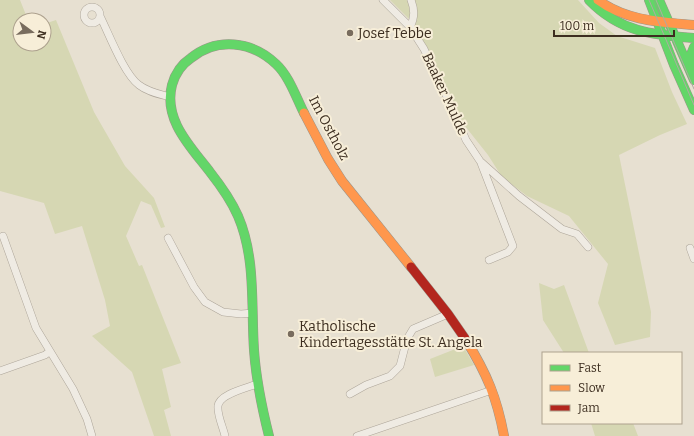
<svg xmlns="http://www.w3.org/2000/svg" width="694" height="436" viewBox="0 0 694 436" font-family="Bitter,serif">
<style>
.green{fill:#d6d7b3}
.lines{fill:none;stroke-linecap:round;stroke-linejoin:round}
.street-casing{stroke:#ada599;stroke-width:8}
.fast-casing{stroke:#9c958a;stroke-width:10}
.slow-casing{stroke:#9c958a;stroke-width:10}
.jam-casing{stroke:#9c958a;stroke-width:10}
.street{stroke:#efebe3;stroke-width:7}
.fast{stroke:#63d668;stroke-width:9}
.slow{stroke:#ff974d;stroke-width:9}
.jam{stroke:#b3261e;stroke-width:9}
.tram{stroke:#afaaa2;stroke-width:1}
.poi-dot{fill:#786c5e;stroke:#f7eed8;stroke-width:1.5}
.labels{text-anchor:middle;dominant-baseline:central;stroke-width:4;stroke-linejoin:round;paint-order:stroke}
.poi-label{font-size:14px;fill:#3d2e20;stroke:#f7eed8;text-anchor:start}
.street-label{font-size:14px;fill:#3d2e20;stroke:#f7eed8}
</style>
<rect width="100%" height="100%" fill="#e7e0d1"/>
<path class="green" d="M 0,0 L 20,0 L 28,20 L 20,20 L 20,44 L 44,44 L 44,24 L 56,20 L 94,112 L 125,166 L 154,198 L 165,227 L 161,228 L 151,205 L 141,201 L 126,236 L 139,266 L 142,265 L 181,363 L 162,369 L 171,407 L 164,410 L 171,436 L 154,436 L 132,372 L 92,336 L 110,326 L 105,300 L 82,226 L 55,234 L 44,203 L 0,191 Z
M 390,0 L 578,0 L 599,23 L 617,36 L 655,48 L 672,92 L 687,124 L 660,135 L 619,155 L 651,312 L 650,337 L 615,345 L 598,303 L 608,264 L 569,216 L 527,196 L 502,177 L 488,155 L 461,121 L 447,87 L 411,21 Z
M 539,283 L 554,289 L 564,285 L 589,353 L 564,353 L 543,320 Z
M 463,346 L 474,365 L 435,377 L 430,359 Z
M 591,423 L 633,423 L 638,436 L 595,436 Z"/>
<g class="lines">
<g class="street-casing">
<path id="street" d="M 383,0 L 410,27 L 424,49 L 449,101 L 466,140 L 480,161 L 519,196 L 562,229 L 577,234 L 588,247
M84 15a8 8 0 1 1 16 0a8 8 0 1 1-16 0Z
M 100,16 C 109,34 124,74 139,85 C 148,92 159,94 170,97
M 410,27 C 415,18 415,10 411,0
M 481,163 L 513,246 L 508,252 L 489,260
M 3,236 L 36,328 L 73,389 L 87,419 L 92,436
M 168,238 L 194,287 L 205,302 L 223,312 L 241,314 L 253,313
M 690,248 L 694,259
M 0,371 L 45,355 L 49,352
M 350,394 L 366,385 L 390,376 L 400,366 L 407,339 L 413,329 L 448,314
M 225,436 C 223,427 217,415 218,406 C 219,394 247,388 257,384
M 357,436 L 492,390"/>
</g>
<g class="fast-casing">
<path id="fast" d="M 589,0 C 620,32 652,35 694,38
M 649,0 L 674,65 L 694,110
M 659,0 L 694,80
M 690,68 L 690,57 L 694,47
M 269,436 C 262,408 256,379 254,350 C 251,305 256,258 238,216 C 231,200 221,186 210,172 C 191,147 163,120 172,85 C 175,74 182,64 191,58 C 217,37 252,41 276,64 C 289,76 296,97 304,113"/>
</g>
<g class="slow-casing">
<path id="slow" d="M 598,0 C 626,21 661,22 694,25
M 304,113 L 328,159 L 342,181 L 411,267
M 466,340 C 487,374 497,398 504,436"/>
</g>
<g class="jam-casing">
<path id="jam" d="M 411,267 L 448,314 L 466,340"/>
</g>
<use href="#street" class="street"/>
<use href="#fast" class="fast"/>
<use href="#slow" class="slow"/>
<use href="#jam" class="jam"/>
<path class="tram" d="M 649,0 L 694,105
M 656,0 L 694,89"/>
</g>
<g class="poi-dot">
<circle cx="350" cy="33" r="4"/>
<circle cx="291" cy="334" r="4"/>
</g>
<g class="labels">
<g class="poi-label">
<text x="358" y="33">Josef Tebbe</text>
<text x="299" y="326">Katholische<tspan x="299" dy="16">Kindertagesstätte St. Angela</tspan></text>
</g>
<g class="street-label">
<text transform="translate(445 94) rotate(65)">Baaker Mulde</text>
<text transform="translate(329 128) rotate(62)">Im Ostholz</text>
</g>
</g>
<rect x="542" y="352" width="140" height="72" fill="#f7eed8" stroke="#ada18e"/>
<rect x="550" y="365" width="20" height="6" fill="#63d668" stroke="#ada18e"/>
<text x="578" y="372" font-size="12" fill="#3d2e20">Fast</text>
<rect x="550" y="385" width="20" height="6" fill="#ff974d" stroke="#ada18e"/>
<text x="578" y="392" font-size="12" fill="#3d2e20">Slow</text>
<rect x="550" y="405" width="20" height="6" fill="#b3261e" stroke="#ada18e"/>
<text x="578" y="412" font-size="12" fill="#3d2e20">Jam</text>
<g transform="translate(32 32) rotate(105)"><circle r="19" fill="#f7eed8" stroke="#ada18e"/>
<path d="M0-3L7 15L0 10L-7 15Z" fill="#786c5e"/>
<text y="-6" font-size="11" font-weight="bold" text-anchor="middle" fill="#3d2e20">N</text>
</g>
<path d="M554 30v6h120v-6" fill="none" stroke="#3d2e20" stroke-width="2"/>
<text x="560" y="30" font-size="12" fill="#3d2e20" stroke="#f7eed8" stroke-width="3" paint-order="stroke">100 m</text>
</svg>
